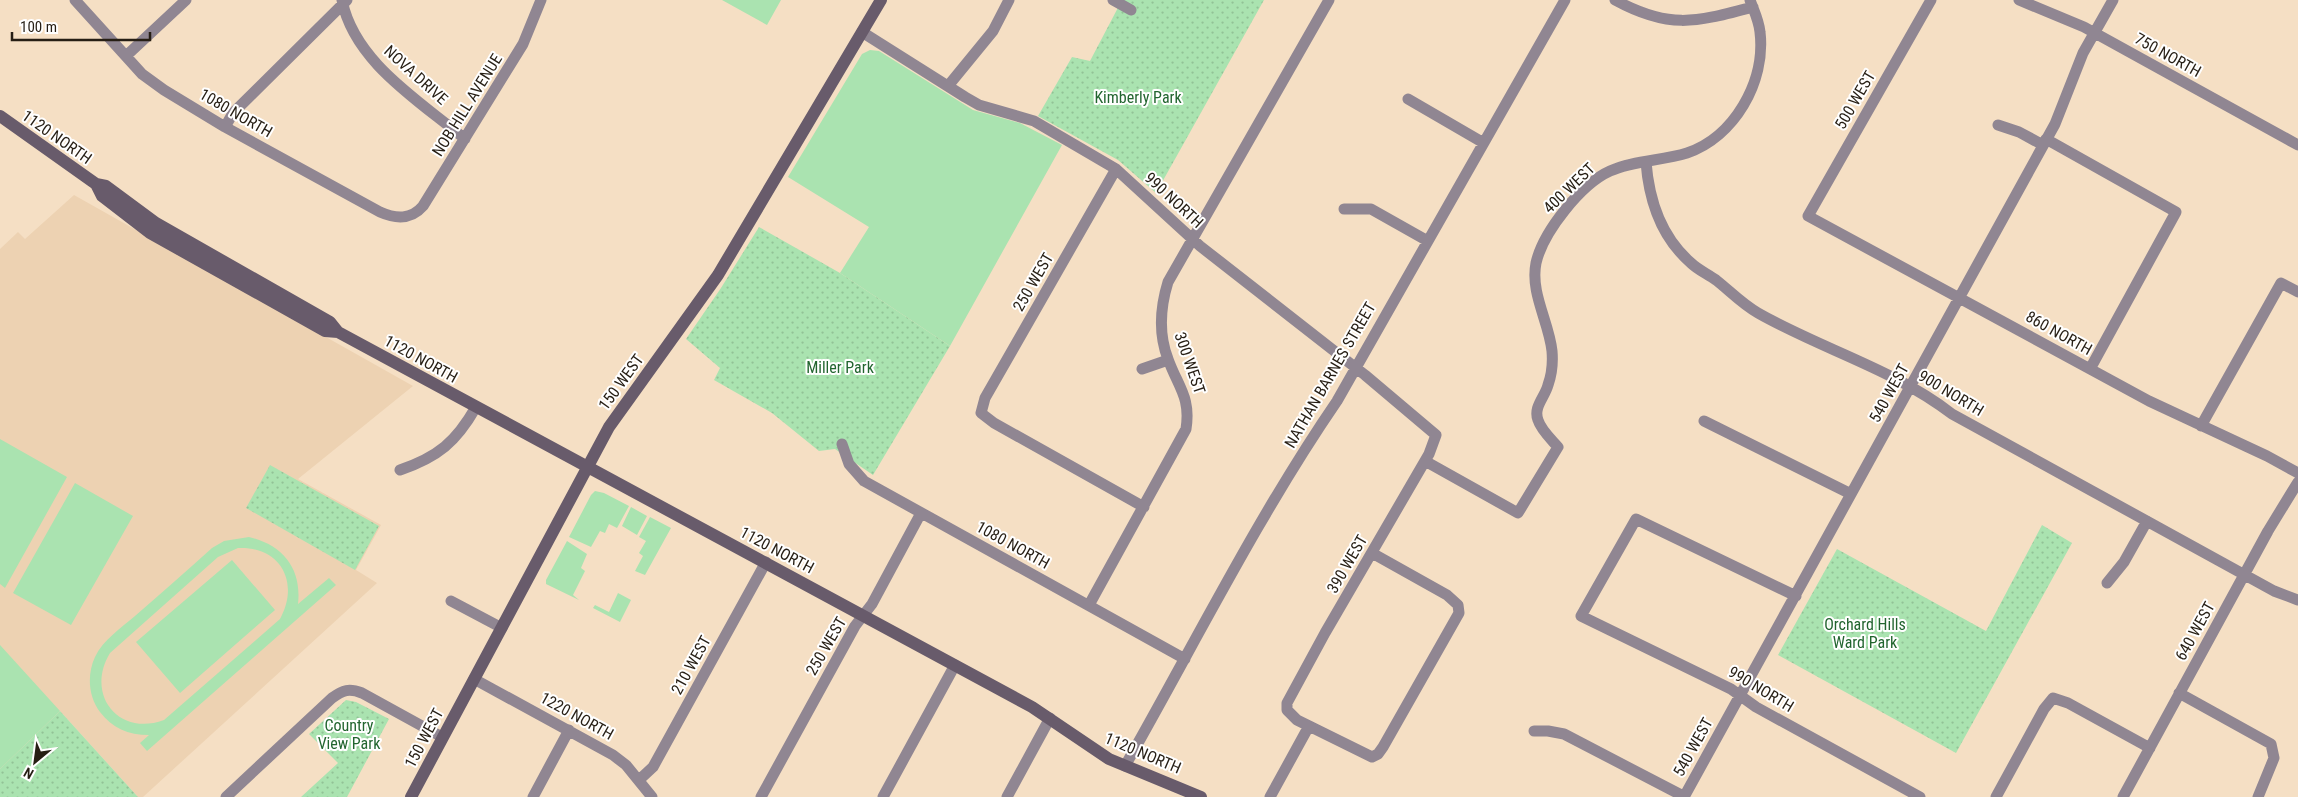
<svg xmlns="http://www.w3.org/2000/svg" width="2298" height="797" viewBox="0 0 2298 797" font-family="'Roboto Condensed',sans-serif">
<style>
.built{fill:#edd2b2}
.grass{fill:#aae3b0;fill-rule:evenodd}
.park{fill:url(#park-dots)}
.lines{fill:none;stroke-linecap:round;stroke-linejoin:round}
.street{stroke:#908692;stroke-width:11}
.secondary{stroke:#685b6b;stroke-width:12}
.labels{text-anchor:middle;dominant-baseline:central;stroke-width:4;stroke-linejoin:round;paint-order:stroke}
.street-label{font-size:16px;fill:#261e14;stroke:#fff}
.park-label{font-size:16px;fill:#22652f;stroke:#fff}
</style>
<defs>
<pattern id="park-dots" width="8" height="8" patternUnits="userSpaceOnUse" patternTransform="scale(1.25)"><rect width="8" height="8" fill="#aae3b0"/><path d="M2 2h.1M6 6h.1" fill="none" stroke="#92c296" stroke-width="1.8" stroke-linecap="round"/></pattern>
</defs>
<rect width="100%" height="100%" fill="#f5dfc4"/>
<path class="built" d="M 74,195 L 413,386 L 298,479 L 381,525 L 356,570 L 377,583 L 143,797 L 138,797 L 60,711 L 0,769 L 0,249 L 18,232 L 25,239 Z"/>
<path class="grass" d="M 722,0 L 781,0 L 767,25 Z
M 870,50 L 879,51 L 973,110 L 1020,123 L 1062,145 L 950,346 L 840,273 L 869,227 L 788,177 L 862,54 Z
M 0,439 L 67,477 L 5,588 L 0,584 Z
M 75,483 L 133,516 L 71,625 L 13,593 Z
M 595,491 L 604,493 L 629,506 L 617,528 L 609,524 L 605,533 L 600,531 L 591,547 L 569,537 L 591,495 Z
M 631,507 L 647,516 L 637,535 L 622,526 Z
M 650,517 L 671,528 L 645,575 L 635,571 L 643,556 L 639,553 L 646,541 L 639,537 Z
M 249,537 C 283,545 302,569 298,604 L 329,578 L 336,585 L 147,751 L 140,743 L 149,735 C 128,735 112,728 100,712 C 88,696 87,674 95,657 C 103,640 121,628 135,616 C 161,593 187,571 212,548 L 224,541 ZM 238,548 C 281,546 300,583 280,619 L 164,720 C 118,737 85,694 110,653 L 218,557 Z
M 567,541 L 587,554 L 581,568 L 585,571 L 573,595 L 579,600 L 546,584 L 546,580 Z
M 232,560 L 275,610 L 180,693 L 136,642 Z
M 618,593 L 631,600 L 620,622 L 593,608 L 595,605 L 609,612 Z
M 0,645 L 60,711 L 0,769 Z"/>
<path class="park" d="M 1122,0 L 1264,0 L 1156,193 L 1118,160 L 1038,116 L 1072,57 L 1090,61 Z
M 759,227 L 840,273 L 950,346 L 873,475 L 835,449 L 819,451 L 772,413 L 714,380 L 720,368 L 686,339 L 721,288 Z
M 270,465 L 379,526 L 355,570 L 246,508 Z
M 2042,525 L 2072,543 L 1956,753 L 1778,655 L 1837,549 L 1986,631 Z
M 346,700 L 356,702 L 389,719 L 347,797 L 301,797 L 338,763 L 309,734 Z
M 60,711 L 138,797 L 0,797 L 0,769 Z"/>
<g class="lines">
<path class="street" d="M 75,0 L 142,74 L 164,90 L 225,127 L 380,212 C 396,219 411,220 423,206 L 523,44 L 541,0
M 342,0 C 354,62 420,101 465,139
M 1113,0 L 1131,10
M 1615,0 C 1670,30 1696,22 1753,7
M 1931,0 L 1808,216 L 2149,401 L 2267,456 L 2298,473
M 2019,0 L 2084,27 L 2298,145
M 862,32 L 965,97 L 979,105 L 1034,121 L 1116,169 L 1200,246 L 1365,375 L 1436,435 L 1429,454 L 1325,633 L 1287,703 L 1287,710 L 1297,720 L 1372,757 L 1378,754 L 1383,747 L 1459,613 L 1458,605 L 1447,595 L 1372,553
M 126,56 L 186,0
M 948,86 L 993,31 L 1009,0
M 1408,99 L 1482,142
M 1998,125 L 2019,132 L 2043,145
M 225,127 L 233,113 L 347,0
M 2046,139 L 2176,212 L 2090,369
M 1646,162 C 1649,201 1661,237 1691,263 C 1698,270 1708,274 1716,280 C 1730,291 1742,304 1758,313 C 1821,349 1894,369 1952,414 L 2274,591 L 2298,600
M 1116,169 L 985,398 L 981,413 L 994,423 L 1144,507
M 1344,209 L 1371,209 L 1426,240
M 1142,369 L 1168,360
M 1704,421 L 1851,494
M 2201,426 L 2281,283 L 2298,292
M 842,444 L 849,464 L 864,481 L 1185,659
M 1425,461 L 1518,513 L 1558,447 C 1551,439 1541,430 1538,420 C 1533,407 1545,397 1548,385 C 1552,374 1553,363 1552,351 C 1549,322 1530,293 1536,263 C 1543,232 1581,184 1610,171 C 1634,160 1662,161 1687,153 C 1734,137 1766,82 1760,32 C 1759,21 1754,11 1750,0
M 400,470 C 438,457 456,442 476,407
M 2107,583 L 2124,562 L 2147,521
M 1796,596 L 1636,519 L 1581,616 L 1731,689 L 1756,707 L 1920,797
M 451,601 L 502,628
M 1089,605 L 1186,429 C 1191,397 1178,387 1168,359 C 1158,333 1160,308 1168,282 L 1329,0
M 474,679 L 613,755 L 626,765 L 652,797
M 2179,693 L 2271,744 L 2274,758 L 2258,797
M 1534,731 L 1548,731 L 1564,734 L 1685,797
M 1125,766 C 1194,645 1258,516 1337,401 L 1565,0
M 639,780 L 653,767 L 766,562
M 226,797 L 332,698 C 343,690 349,688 362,693 L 442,737
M 533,797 L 569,730
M 761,797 L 855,626 L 872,604 L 921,513
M 883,797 L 955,665
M 1007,797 L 1050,718
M 1270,797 L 1309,726
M 1684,797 L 2055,124 L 2083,53 L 2113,0
M 1996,797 L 2044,709 L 2053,698 L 2068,703 L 2150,748
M 2123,797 L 2268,531 L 2298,482"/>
<path class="secondary" d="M 0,116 L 96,184 L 106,186 L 156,223 L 330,322 L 338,332 L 1032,707 L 1109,759 L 1201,797
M 96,184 L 102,196 L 150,233 L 325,331 L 338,332
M 411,797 L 609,427 L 718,275 L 881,0"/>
</g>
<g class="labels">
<g class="street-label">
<text transform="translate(2168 55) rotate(29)">750 NORTH</text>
<text transform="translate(416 75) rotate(42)">NOVA DRIVE</text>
<text transform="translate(1855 100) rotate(-60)">500 WEST</text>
<text transform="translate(467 105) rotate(-58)">NOB HILL AVENUE</text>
<text transform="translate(236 113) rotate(30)">1080 NORTH</text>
<text transform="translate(57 137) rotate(35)">1120 NORTH</text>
<text transform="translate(1569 188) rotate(-44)">400 WEST</text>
<text transform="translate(1174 200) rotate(43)">990 NORTH</text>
<text transform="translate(1033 282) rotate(-60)">250 WEST</text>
<text transform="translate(2059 333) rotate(29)">860 NORTH</text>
<text transform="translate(421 359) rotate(29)">1120 NORTH</text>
<text transform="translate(1190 363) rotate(71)">300 WEST</text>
<text transform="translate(1330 375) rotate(-60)">NATHAN BARNES STREET</text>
<text transform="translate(621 382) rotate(-54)">150 WEST</text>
<text transform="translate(1889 393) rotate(-61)">540 WEST</text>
<text transform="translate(1951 393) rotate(31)">900 NORTH</text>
<text transform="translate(1013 545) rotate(29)">1080 NORTH</text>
<text transform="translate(777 550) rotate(28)">1120 NORTH</text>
<text transform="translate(1347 564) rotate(-60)">390 WEST</text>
<text transform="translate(2195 631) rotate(-61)">640 WEST</text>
<text transform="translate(826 646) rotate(-60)">250 WEST</text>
<text transform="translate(691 665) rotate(-61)">210 WEST</text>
<text transform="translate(1761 689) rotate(31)">990 NORTH</text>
<text transform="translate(577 716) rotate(29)">1220 NORTH</text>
<text transform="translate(424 738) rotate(-62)">150 WEST</text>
<text transform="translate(1693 747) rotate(-61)">540 WEST</text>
<text transform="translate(1143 753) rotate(23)">1120 NORTH</text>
</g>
<g class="park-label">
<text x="1138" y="97">Kimberly Park</text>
<text x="840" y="367">Miller Park</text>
<text x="1865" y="624">Orchard Hills<tspan x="1865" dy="18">Ward Park</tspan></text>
<text x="349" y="725">Country<tspan x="349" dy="18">View Park</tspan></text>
</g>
</g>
<g transform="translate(35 762) rotate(209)" stroke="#ffffff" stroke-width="4" paint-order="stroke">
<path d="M0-4L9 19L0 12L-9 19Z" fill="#261e14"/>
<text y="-8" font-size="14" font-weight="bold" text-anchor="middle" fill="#261e14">N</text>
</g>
<path d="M12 32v8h138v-8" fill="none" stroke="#261e14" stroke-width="2.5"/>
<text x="20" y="32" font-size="15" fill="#261e14" stroke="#ffffff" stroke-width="4" paint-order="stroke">100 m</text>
</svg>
